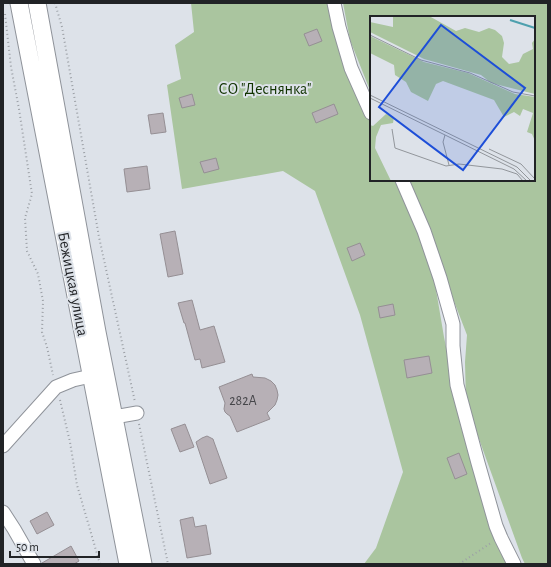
<svg xmlns="http://www.w3.org/2000/svg" width="551" height="567" viewBox="0 0 551 567" font-family="'Alegreya Sans',sans-serif">
<style>
.green{fill:#aac59f}
.building{fill:#b7b0b6;stroke:#958f94}
.lines{fill:none;stroke-linecap:round;stroke-linejoin:round}
.minor-casing{stroke:#8f939a;stroke-width:15}
.major-casing{stroke:#8f939a;stroke-width:19}
.path{stroke:#9ca0a6;stroke-width:2;stroke-dasharray:1 3;stroke-linecap:butt}
.minor{stroke:#fff;stroke-width:13}
.major{stroke:#fff;stroke-width:17}
.labels{text-anchor:middle;dominant-baseline:central;stroke-width:4;stroke-linejoin:round;paint-order:stroke}
.number-label{font-size:14px;fill:#46464a}
.park-label{font-size:16px;fill:#130;stroke:#dde2e9}
.street-label{font-size:16px;fill:#212326;stroke:#dde2e9}
.inset-river{fill:none;stroke:#4ea0ae;stroke-width:2}
.inset-road{fill:none;stroke:#92969b;stroke-width:1}
.view{fill:#1d4ed8;fill-opacity:0.15;stroke:#1d4ed8;stroke-width:2}
.inset-edge{fill:none;stroke:#212326;stroke-width:2}
</style>
<rect width="100%" height="100%" fill="#dde2e9"/>
<path class="green" d="M 191,3 L 330,3 L 368,118 L 371,124 L 371,180 L 398,180 L 433,272 L 444,337 L 463,431 L 495,540 L 508,564 L 364,564 L 376,548 L 403,472 L 360,315 L 315,191 L 283,171 L 182,189 L 167,85 L 181,79 L 175,45 L 194,32 Z
M 343,3 L 548,3 L 548,564 L 525,564 L 522,558 L 466,403 L 465,362 L 467,335 L 407,180 L 534,180 L 534,17 L 371,17 L 371,93 L 350,40 Z"/>
<path class="building" d="M 317,29 L 322,41 L 309,46 L 304,34 Z
M 192,94 L 195,105 L 182,108 L 179,98 Z
M 334,104 L 338,114 L 316,123 L 312,113 Z
M 163,113 L 166,132 L 151,134 L 148,115 Z
M 216,158 L 219,169 L 204,173 L 200,162 Z
M 147,166 L 150,189 L 127,192 L 124,169 Z
M 175,231 L 183,274 L 168,277 L 160,234 Z
M 360,243 L 365,255 L 352,261 L 347,248 Z
M 192,300 L 200,330 L 214,326 L 225,362 L 202,368 L 200,359 L 195,360 L 185,323 L 184,323 L 178,303 Z
M 393,304 L 395,315 L 380,318 L 378,307 Z
M 429,356 L 432,373 L 407,378 L 404,360 Z
M 252,374 L 253,377 L 265,378 L 271,381 L 275,385 L 277,390 L 278,395 L 277,400 L 275,405 L 267,413 L 270,419 L 237,432 L 230,416 L 227,414 L 225,412 L 224,409 L 225,403 L 219,387 Z
M 185,424 L 194,447 L 180,452 L 171,429 Z
M 207,436 L 213,439 L 214,442 L 227,478 L 210,484 L 196,442 L 202,438 Z
M 459,453 L 467,474 L 455,479 L 447,458 Z
M 47,512 L 54,525 L 37,534 L 30,521 Z
M 193,517 L 195,527 L 206,525 L 211,554 L 187,558 L 180,520 Z
M 71,546 L 79,561 L 74,564 L 42,564 L 42,563 Z"/>
<g class="lines">
<g class="minor-casing">
<path id="minor" d="M 334,3 L 339,27 L 351,68 L 371,113
M 402,180 L 424,231 L 440,278 L 453,324 L 453,346 L 457,385 L 478,463 L 496,526 L 501,538 L 514,564
M 114,417 L 137,413
M 3,446 L 56,387 L 73,380 L 91,376
M 3,512 L 14,529 L 34,564"/>
</g>
<g class="major-casing">
<path id="major" d="M 19,3 L 128,564
M 37,3 L 97,332 L 143,564"/>
</g>
<path class="path" d="M 55,3 L 62,27 L 99,237 L 135,402
M 5,14 L 11,67 L 19,109 L 32,194 L 25,218 L 27,251 L 38,274 L 43,301 L 42,332 L 47,347 L 53,375
M 60,400 L 70,442 L 77,485 L 100,564
M 139,424 L 168,564
M 459,564 L 491,543"/>
<use href="#minor" class="minor"/>
<use href="#major" class="major"/>
</g>
<g class="labels">
<g class="number-label">
<text x="243" y="401">282А</text>
</g>
<g class="park-label">
<text x="265" y="89">СО "Деснянка"</text>
</g>
<g class="street-label">
<text transform="translate(73 284) rotate(79)">Бежицкая улица</text>
</g>
</g>
<g transform="translate(370 16)">
<rect width="165" height="165" fill="#dde2e9"/>
<path d="M 23,0 L 59,0 L 86,15 L 95,12 L 109,16 L 119,12 L 125,14 L 132,20 L 134,27 L 132,41 L 139,48 L 149,46 L 153,38 L 163,33 L 162,27 L 165,23 L 165,78 L 121,67 L 111,59 L 54,43 L 0,16 L 0,6 L 23,11 ZM 0,20 L 54,46 L 98,57 L 145,78 L 165,81 L 165,125 L 162,118 L 157,116 L 163,97 L 153,93 L 150,100 L 144,96 L 134,101 L 124,84 L 73,65 L 66,68 L 58,85 L 41,76 L 36,66 L 25,59 L 24,49 L 0,37 ZM 16,98 L 24,101 L 23,107 L 11,109 L 6,121 L 5,132 L 21,165 L 0,165 L 0,109 L 3,110 Z" fill="#aac59f"/>
<path class="inset-river" d="M 140,4 L 165,12"/>
<path class="inset-road" d="M 0,19 L 51,44 L 100,57 L 143,76 L 165,80M 0,45 L 0,62M 0,79 L 147,151 L 161,165M 0,82 L 144,153 L 157,165M 22,113 L 25,132 L 76,150 L 89,148 L 132,153 L 147,158 L 153,165M 75,119 L 73,126 L 79,149M 119,133 L 151,148 L 165,163"/>
<path class="view" d="M 71,9 L 155,72 L 93,154 L 9,91 Z"/>
<rect width="165" height="165" class="inset-edge"/>
</g>
<rect width="551" height="567" fill="none" stroke="#212326" stroke-width="8"/>
<path d="M10 551v6h89v-6" fill="none" stroke="#212326" stroke-width="2"/>
<text x="16" y="551" font-size="12" fill="#212326" stroke="#dde2e9" stroke-width="3" paint-order="stroke">50 m</text>
</svg>
